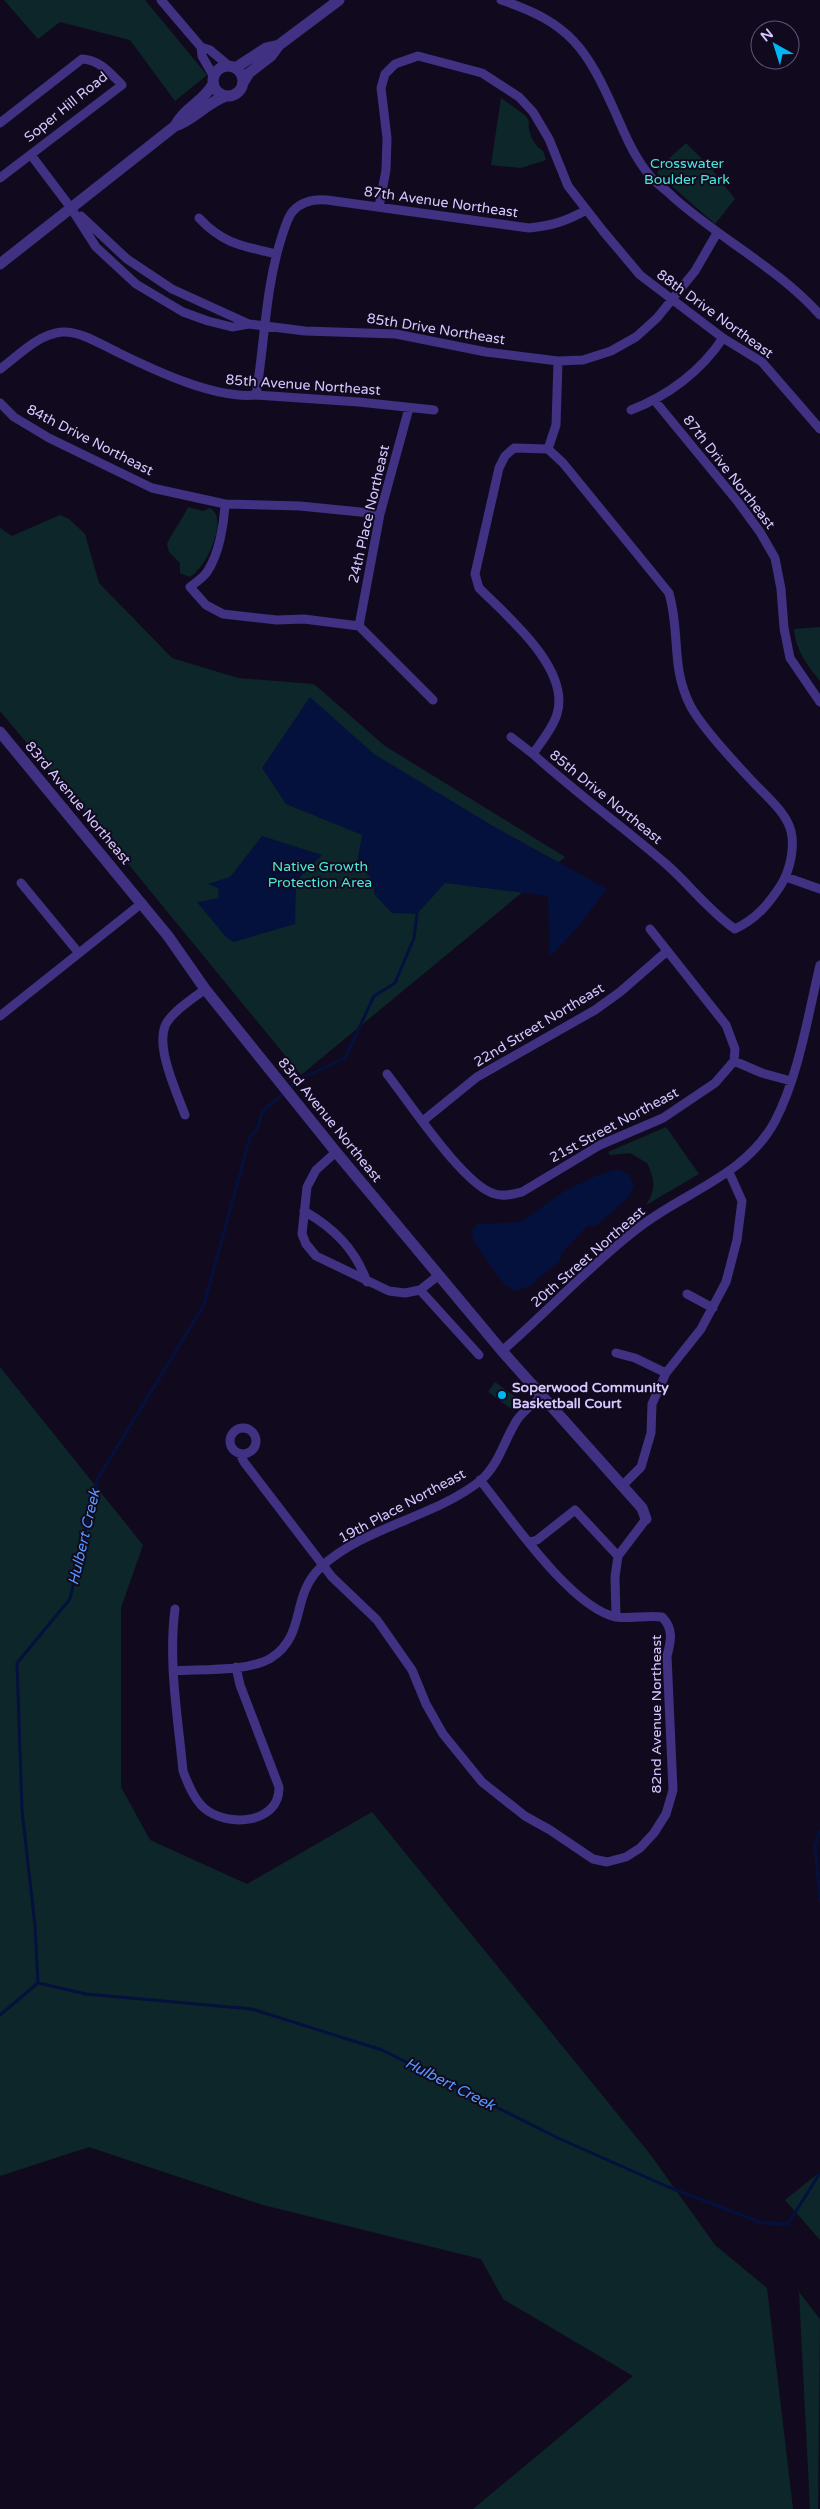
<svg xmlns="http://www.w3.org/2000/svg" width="820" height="2509" viewBox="0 0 820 2509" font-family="'Varela Round',sans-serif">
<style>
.green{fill:#0d2629}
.water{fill:#04113d}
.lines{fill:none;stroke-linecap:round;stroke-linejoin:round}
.stream{stroke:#04113d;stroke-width:3}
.minor{stroke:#403182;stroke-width:9}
.tertiary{stroke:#403182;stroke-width:11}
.poi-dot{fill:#00b6f3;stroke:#110a1f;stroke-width:2}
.labels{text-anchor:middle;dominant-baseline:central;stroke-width:4;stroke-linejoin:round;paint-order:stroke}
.street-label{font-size:14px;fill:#d6c8ff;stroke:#110a1f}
.park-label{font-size:14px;fill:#49e9d9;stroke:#110a1f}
.poi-label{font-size:14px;font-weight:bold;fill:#d6c8ff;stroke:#110a1f;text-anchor:start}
.water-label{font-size:15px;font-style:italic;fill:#5697ff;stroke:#110a1f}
</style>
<rect width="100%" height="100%" fill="#110a1f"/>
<path class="green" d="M 4,0 L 145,0 L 207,75 L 175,101 L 130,40 L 60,22 L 38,39 Z
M 501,98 L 526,116 L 529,121 C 527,132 534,146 543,151 L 546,160 L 521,168 L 491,165 Z
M 686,143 L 711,168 L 735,199 L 715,224 L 657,173 L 661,166 Z
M 188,507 L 203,511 L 210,508 C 230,519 205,569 190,577 L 180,573 L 180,563 L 169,552 L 167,544 C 173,530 182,521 188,507 Z
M 60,515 L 69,519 L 85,534 L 99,583 L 172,658 L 238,678 L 314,684 L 385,746 L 565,857 L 301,1075 L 125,860 L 0,711 L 0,528 L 12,536 Z
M 820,627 L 820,681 C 807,665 796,651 794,629 Z
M 666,1127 L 699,1174 L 646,1205 C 656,1190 655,1179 647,1163 L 630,1153 L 610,1155 L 608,1152 Z
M 0,1367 L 143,1545 L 121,1608 L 121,1787 L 150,1840 L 247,1884 L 372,1812 L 650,2154 L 715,2245 L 767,2288 L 793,2509 L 473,2509 L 633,2376 L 503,2299 L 481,2259 L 263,2205 L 89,2147 L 0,2176 Z
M 495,1382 L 517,1398 L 510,1408 L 488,1392 Z
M 820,2172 L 820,2240 L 785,2200 Z
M 799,2292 L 820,2319 L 818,2509 L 810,2509 Z"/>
<path class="water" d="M 310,697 L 374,754 L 493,826 L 607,889 L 577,928 L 550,956 L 548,896 L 445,883 L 417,914 L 392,913 L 375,895 L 372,879 L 357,864 L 362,835 L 286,804 L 262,768 Z
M 262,836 L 322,855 L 296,881 L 295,924 L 234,942 L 226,937 L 197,902 L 219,898 L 218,888 L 208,884 L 230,877 Z
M 619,1169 L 629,1175 L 634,1184 L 630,1196 L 596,1226 L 588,1225 L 561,1254 L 560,1261 L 529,1286 L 517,1291 L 505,1285 L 473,1241 L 472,1230 L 478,1224 L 521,1222 L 563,1192 L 598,1175 Z"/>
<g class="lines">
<path class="stream" d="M 820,1831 L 815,1846 L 820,1900
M 38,1983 L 35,1926 L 22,1810 L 17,1663 L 70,1599 L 97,1480 L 204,1305 L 250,1137 L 258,1128 L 262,1112 L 300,1079 L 345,1058 L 374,996 L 395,983 L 414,938 L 417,914
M 0,2015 L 38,1983 L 86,1994 L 252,2009 L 382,2050 L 558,2138 L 666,2186 L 762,2223 L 788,2224 L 820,2173"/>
<path class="minor" d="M 161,0 L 201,47
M 501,0 C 571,23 587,49 616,114 C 625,135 635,159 651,177 C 657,184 666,190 673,197 C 720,239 778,268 820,315
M 201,47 L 210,50 L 229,66
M 201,47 L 202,56 L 214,77
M 0,123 L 82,59 C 100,60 110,73 122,85 L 0,178
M 31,155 L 71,208 L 96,247 L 136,284 L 183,312 L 208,321 L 232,327 L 249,324 L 305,331 L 396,334 L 486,352 L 558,361 L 583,360 L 611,351 L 636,337 L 657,318 L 695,271 L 717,233
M 379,207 L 386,170 L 387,138 L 381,88 L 385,74 L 395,64 L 418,56 L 482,73 L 519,97 L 533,112 L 549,139 L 568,186 L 603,231 L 640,275 L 723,338 L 762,362 L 820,429
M 81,216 L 127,259 L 172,289 L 249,324
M 199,218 C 223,244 243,246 276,254
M 0,369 C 18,356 38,334 62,332 C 81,331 102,345 119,353 C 156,371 215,399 256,395 L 359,402 L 434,410
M 256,395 C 265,341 265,288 282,236 C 285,228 287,218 293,211 C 302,201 314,199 327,200 L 529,228 C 551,226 567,221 586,210
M 655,401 L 738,502 L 760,532 L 775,558 L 781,589 L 784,628 L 790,658 L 820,702
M 0,403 L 14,417 L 49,438 L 152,488 L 225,504 L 300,506 L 380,514
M 631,410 C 668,396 701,371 723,338
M 548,449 L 563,463 L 669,593 C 681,634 670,667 691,707 C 704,730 735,763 754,783 C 766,796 786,812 791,831 C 795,848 790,870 781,885 C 768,905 756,919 735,929 C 709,911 690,885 666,864 C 622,826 575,792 533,754 C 541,742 553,728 557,714 C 571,669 507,616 479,588 L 475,574 L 499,468 L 505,456 L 514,448 L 548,449 L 556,425 L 558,361
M 225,504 C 224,525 219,554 207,572 C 203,578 195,583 190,587 L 206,605 L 223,614 L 277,620 L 304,619 L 359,626 L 433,700
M 359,626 L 380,514 L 409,408
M 511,737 L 533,754
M 786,877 L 820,889
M 21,883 L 78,952
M 650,929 L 726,1025 L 735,1049 L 734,1061 L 762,1073 L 791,1081
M 0,1016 L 142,903
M 387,1074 C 409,1102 464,1186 495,1194 C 504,1197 513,1194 522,1192 L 600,1145 L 663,1118 L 715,1083 L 734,1061
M 185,1115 C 177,1093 156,1049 165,1026 C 171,1012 193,999 205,989
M 424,1120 L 477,1077 L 595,1010 L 620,992 L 666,952
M 336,1152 L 316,1170 L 307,1187 L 302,1234 L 306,1244 L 316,1256 L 389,1291 L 405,1293 L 420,1290 L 439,1275
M 304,1211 C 334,1228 355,1249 367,1282
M 420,1290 L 479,1355
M 687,1294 L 713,1308
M 502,1351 C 548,1311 589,1266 637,1229 C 683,1192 745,1177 775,1121 C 799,1075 808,1015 820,965
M 616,1353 L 635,1358 L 666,1373
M230 1441a13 13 0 1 1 26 0a13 13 0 1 1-26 0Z
M 240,1454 L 244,1462 L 332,1577 L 377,1620 L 412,1670 L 426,1704 L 443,1734 L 482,1782 L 525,1816 L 550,1830 L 593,1859 L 607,1862 L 626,1857 L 640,1848 L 654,1833 L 666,1814 L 673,1790 L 667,1656 C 671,1641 674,1629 662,1617 C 647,1615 630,1619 616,1617 C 571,1608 509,1516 480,1480
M 622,1486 L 641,1467 L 651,1433 L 652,1404 L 666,1373 L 701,1329 L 726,1282 L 737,1240 L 742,1201 L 729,1172
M 530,1542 L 537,1540 L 575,1510 L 618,1556
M 175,1609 C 168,1662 178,1718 183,1771 C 188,1784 194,1799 204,1808 C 227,1828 280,1824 279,1787 L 240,1685 L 236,1667
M 616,1617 L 615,1577 L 618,1556 L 646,1519
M 173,1671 C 200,1669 248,1672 271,1658 C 307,1635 290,1597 320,1568 C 363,1527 433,1518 480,1481 C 499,1465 504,1440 517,1420 C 523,1411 534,1403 542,1396"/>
<path class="tertiary" d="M213 81a15 15 0 1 1 30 0a15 15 0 1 1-30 0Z
M 235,68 L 266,48 L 279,45
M 243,83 L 249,73 L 271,56 L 279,45 L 339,0
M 175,126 C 184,108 204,101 213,84
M 0,264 L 175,126 C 194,120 206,103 226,96
M 0,732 L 168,936 L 205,989 L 336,1152 L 502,1351 L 642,1508 L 646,1519"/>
</g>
<circle class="poi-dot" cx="502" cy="1395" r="5"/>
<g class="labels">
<g class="street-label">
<text transform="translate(66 107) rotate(-39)">Soper Hill Road</text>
<text transform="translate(441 202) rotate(8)">87th Avenue Northeast</text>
<text transform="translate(715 314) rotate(36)">88th Drive Northeast</text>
<text transform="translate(436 329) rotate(9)">85th Drive Northeast</text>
<text transform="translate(303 385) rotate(4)">85th Avenue Northeast</text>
<text transform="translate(90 440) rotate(27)">84th Drive Northeast</text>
<text transform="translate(729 472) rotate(52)">87th Drive Northeast</text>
<text transform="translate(369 514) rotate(-77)">24th Place Northeast</text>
<text transform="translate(606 797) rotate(39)">85th Drive Northeast</text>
<text transform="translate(78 803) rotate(50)">83rd Avenue Northeast</text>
<text transform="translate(539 1025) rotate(-31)">22nd Street Northeast</text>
<text transform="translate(330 1120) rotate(51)">83rd Avenue Northeast</text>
<text transform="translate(614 1125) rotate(-28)">21st Street Northeast</text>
<text transform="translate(588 1257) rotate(-41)">20th Street Northeast</text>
<text transform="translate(402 1506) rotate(-28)">19th Place Northeast</text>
<text transform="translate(656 1714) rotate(-90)">82nd Avenue Northeast</text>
</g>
<g class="park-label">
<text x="687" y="163">Crosswater<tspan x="687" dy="16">Boulder Park</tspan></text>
<text x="320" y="866">Native Growth<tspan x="320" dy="16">Protection Area</tspan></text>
</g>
<g class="poi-label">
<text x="512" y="1387">Soperwood Community<tspan x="512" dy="16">Basketball Court</tspan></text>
</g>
<g class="water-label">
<text transform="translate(84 1537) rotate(-77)">Hulbert Creek</text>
<text transform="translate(450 2084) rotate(27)">Hulbert Creek</text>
</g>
</g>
<g transform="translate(775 45) rotate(321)"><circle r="24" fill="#110a1f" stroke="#605679"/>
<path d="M0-4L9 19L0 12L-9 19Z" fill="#00b6f3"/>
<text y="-8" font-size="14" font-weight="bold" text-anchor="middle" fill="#d6c8ff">N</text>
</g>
</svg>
